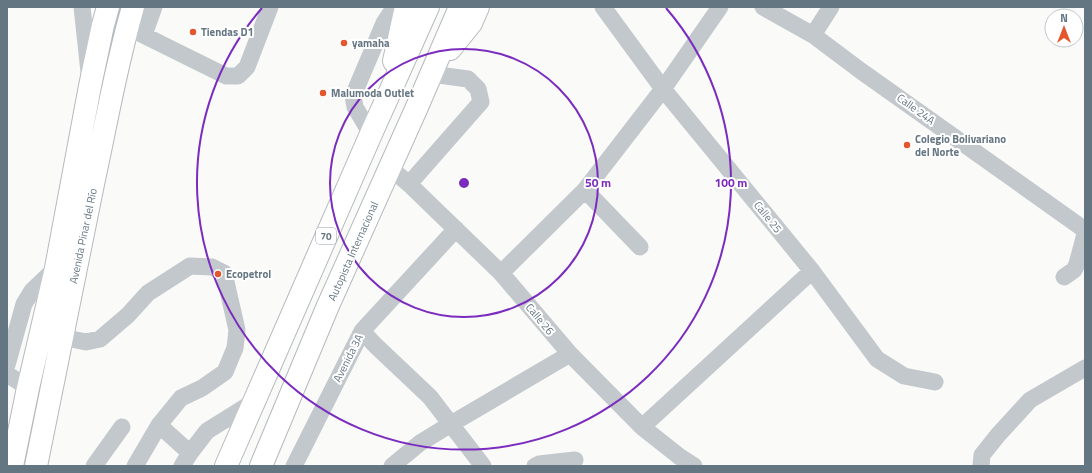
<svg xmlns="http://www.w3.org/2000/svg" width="1092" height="473" viewBox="0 0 1092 473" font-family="'Titillium Web',sans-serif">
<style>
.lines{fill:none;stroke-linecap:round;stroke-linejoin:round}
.major-casing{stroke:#b5babe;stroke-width:24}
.minor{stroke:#c3c8cc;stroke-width:17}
.major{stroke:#fff;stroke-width:22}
.ring{fill:none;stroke:#7b2cbf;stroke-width:2}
.poi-dot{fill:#e4572e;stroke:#fff;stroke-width:1.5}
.labels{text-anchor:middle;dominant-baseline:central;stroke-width:4;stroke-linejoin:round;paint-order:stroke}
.shield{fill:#fff;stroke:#939fa8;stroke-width:1}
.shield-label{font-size:10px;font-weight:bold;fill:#657683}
.poi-label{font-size:11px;font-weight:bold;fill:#657683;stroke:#fff;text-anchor:start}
.street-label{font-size:11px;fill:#657683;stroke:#fff}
.centre{fill:#7b2cbf;stroke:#fff;stroke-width:2}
.ring-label{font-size:12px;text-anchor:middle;font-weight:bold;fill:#7b2cbf;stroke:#fff;stroke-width:4;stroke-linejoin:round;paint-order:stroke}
</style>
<rect width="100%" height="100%" fill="#fafaf8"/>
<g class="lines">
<g class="major-casing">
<path id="major" d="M 450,49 L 471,23 L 478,7
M 394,61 L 406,7
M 12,466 L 28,388 L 56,268 L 90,86 L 103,25 L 108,7
M 36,466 C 55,372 74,278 93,184 C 106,125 116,65 133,7
M 226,466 L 371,134 L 428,7
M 261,466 L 327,308 L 417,107 L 460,7"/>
</g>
<path class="minor" d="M 82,7 L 89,72
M 603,7 L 663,89 L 812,271 L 877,359 L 904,376 L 935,382
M 763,7 L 813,35 L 861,71 L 1085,230
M 127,27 L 226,76 L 238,76 L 247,67 L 270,7
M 144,35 L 154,7
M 813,35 L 831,7
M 371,134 L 355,107 L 353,96 L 384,23 L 390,14 L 400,7
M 390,168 L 409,184 L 501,273 L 570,354 L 642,427 L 680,457 L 694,466
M 409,184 L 481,102 L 478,89 L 468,79 L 431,74
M 585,190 L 640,247
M 501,273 L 585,190 L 663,89 L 720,7
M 1064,277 L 1074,270 L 1077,264 L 1085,234
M 362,331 L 375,345 L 430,397 L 483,466
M 62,337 L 86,342 L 100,339 L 128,315 L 148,293 L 190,266 L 212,267 L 224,273 L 237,330 L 235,348 L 225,372 L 202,388 L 181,398 L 159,425 L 135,466
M 7,365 L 24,304 L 32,291 L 56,268
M 7,374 L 28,388
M 159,425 L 190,453
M 642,427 L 812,271
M 94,466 L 122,427
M 182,466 L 190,453 L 207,431 L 255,401
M 294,466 L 362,331 L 456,229
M 392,466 L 420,443 L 451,424 L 570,354
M 535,466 L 539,464 L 575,460
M 981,466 L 982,455 L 998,435 L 1030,400 L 1085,368"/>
<use href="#major" class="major"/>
</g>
<g class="ring">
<circle cx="464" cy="183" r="134"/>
<path d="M666 8A267 267 0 1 1 262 8"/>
</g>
<g class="poi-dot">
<circle cx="193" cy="32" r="4"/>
<circle cx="344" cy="43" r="4"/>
<circle cx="323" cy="93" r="4"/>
<circle cx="907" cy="145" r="4"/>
<circle cx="218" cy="274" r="4"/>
</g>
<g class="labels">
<rect class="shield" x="316" y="228" width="20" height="16" rx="3"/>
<g class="shield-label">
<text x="326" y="236">70</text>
</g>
<g class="poi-label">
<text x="201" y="32">Tiendas D1</text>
<text x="352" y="43">yamaha</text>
<text x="331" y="93">Malumoda Outlet</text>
<text x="915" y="139">Colegio Bolivariano<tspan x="915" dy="13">del Norte</tspan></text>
<text x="226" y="274">Ecopetrol</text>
</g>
<g class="street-label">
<text transform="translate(916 109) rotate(36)">Calle 24A</text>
<text transform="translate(768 217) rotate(51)">Calle 25</text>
<text transform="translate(83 236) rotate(-78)">Avenida Pinar del Río</text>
<text transform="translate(353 251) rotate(-66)">Autopista Internacional</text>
<text transform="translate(540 319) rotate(50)">Calle 26</text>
<text transform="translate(348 358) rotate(-63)">Avenida 3A</text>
</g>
</g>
<circle cx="464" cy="183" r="6" class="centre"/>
<g class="ring-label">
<text x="598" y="187">50 m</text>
<text x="731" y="187">100 m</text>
</g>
<rect width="1092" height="473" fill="none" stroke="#657683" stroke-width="16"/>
<g transform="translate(1064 28)"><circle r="19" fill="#ffffff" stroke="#c1c8cd"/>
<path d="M0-3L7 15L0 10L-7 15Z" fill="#e4572e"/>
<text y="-6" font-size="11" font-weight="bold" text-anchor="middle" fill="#657683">N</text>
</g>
</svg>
